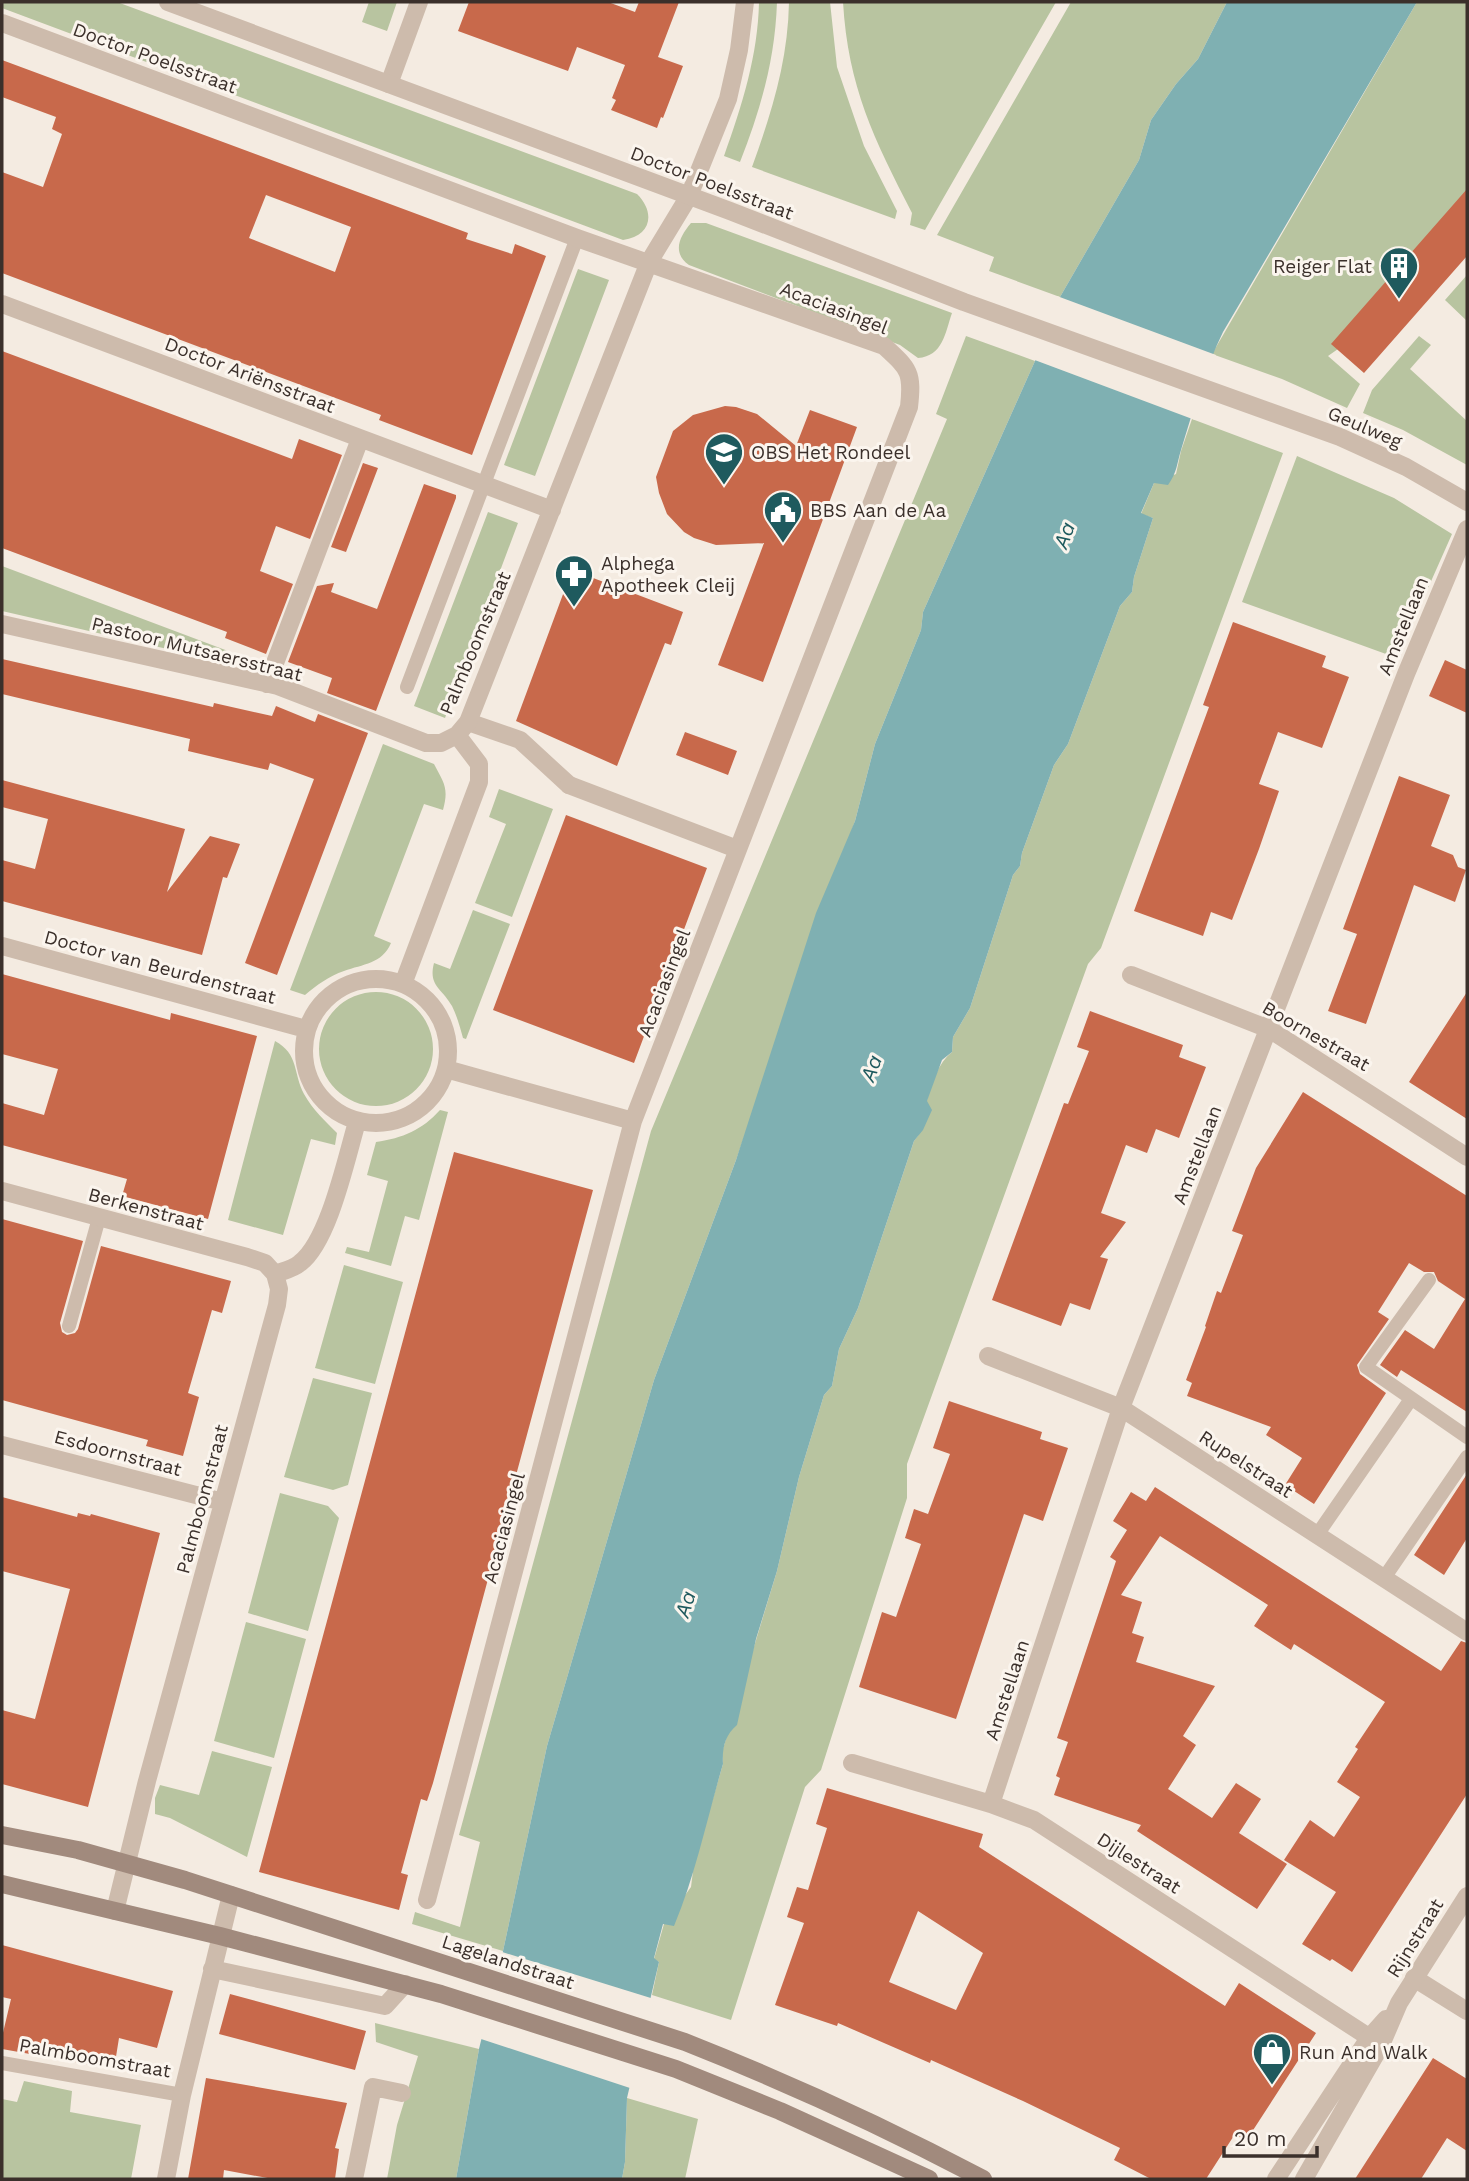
<svg xmlns="http://www.w3.org/2000/svg" width="1469" height="2181" viewBox="0 0 1469 2181" font-family="'Work Sans',sans-serif">
<style>
.green{fill:#b8c4a0}
.water{fill:#7fb0b2}
.pier{fill:#f4ebe1}
.building{fill:#c8694b;fill-rule:evenodd}
.lines{fill:none;stroke-linecap:round;stroke-linejoin:round}
.service{stroke:#cdbbac;stroke-width:14}
.pedestrian{stroke:#cdbbac;stroke-width:18}
.minor{stroke:#cdbbac;stroke-width:18}
.tertiary{stroke:#cdbbac;stroke-width:18}
.secondary{stroke:#a18a7d;stroke-width:18}
.labels{text-anchor:middle;dominant-baseline:central;stroke-width:6;stroke-linejoin:round;paint-order:stroke}
.street-label{font-size:19px;fill:#3b302b;stroke:#fbf5ee}
.poi-label{font-size:19px;fill:#3b302b;stroke:#fbf5ee;text-anchor:start}
.water-label{font-size:21px;font-style:italic;fill:#1f5a5e;stroke:#fbf5ee}
</style>
<rect width="100%" height="100%" fill="#f4ebe1"/>
<path class="green" d="M 2,2 L 117,2 L 637,194 C 656,213 651,236 623,240 L 2,8 Z
M 369,2 L 397,2 L 387,31 L 362,22 Z
M 759,2 L 777,2 C 775,60 761,108 740,162 L 724,156 C 742,106 758,55 759,2 Z
M 789,2 L 830,2 L 837,67 L 864,146 L 897,211 L 895,219 L 752,167 C 772,112 788,60 789,2 Z
M 843,2 L 1056,2 L 925,230 L 910,225 L 912,213 C 874,139 848,87 843,2 Z
M 1071,2 L 1227,2 L 1198,59 L 1176,84 L 1151,120 L 1139,160 L 1060,297 L 989,271 L 994,257 L 937,235 Z
M 1417,2 L 1467,2 L 1467,202 L 1338,349 L 1328,356 L 1360,384 L 1347,408 L 1282,379 L 1212,354 Z
M 691,223 L 706,223 L 952,313 C 945,333 943,356 918,358 L 900,345 L 689,265 C 672,253 679,237 691,223 Z
M 578,269 L 609,280 L 535,476 L 504,465 Z
M 1467,275 L 1467,321 L 1445,300 Z
M 966,336 L 1035,361 L 923,612 L 921,630 L 875,744 L 855,821 L 736,1160 L 654,1380 L 547,1746 L 503,1951 L 412,1924 L 415,1912 L 460,1927 L 480,1842 L 459,1835 L 651,1131 L 947,419 L 936,414 Z
M 1419,336 L 1431,345 L 1410,369 L 1467,421 L 1467,465 L 1403,430 L 1363,413 L 1372,390 Z
M 1192,419 L 1283,453 L 1101,948 L 1088,964 L 907,1464 L 907,1498 L 821,1770 L 805,1787 L 731,2020 L 652,1995 L 659,1962 L 654,1959 L 664,1924 L 691,1887 L 694,1863 L 723,1764 L 722,1752 L 777,1571 L 799,1477 L 824,1395 L 832,1386 L 839,1349 L 858,1308 L 914,1141 C 927,1126 922,1118 927,1100 C 932,1083 938,1063 952,1052 L 953,1037 L 970,1008 L 1013,875 L 1020,866 L 1022,853 L 1054,765 L 1068,744 L 1120,606 L 1132,592 L 1134,577 L 1153,518 L 1141,514 L 1154,483 L 1176,474 L 1181,451 Z
M 1297,456 L 1394,498 L 1452,534 L 1397,658 L 1242,602 Z
M 488,512 L 518,523 L 445,718 L 414,706 Z
M 2,566 L 228,651 L 224,662 L 2,611 Z
M 383,744 L 434,764 C 444,783 449,788 443,810 L 424,804 L 374,936 L 391,943 C 382,964 363,964 344,971 C 329,976 317,985 305,995 L 290,990 Z
M 499,789 L 553,809 L 512,917 L 475,903 L 506,824 L 489,817 Z
M 473,910 L 510,924 L 466,1039 L 463,1038 C 460,1027 457,1016 452,1006 C 442,988 428,986 434,963 L 450,969 Z
M319 1049a57 57 0 1 1 114 0a57 57 0 1 1-114 0Z
M 275,1041 C 299,1054 293,1073 304,1094 C 313,1110 325,1121 337,1133 L 335,1145 L 311,1139 L 283,1235 L 228,1220 Z
M 440,1110 L 448,1112 L 419,1220 L 405,1216 L 391,1266 L 345,1253 L 347,1247 L 369,1252 L 388,1181 L 367,1175 L 376,1142 C 403,1138 422,1130 440,1110 Z
M 344,1265 L 403,1282 L 375,1384 L 315,1368 Z
M 313,1378 L 372,1393 L 348,1485 L 333,1490 L 284,1477 Z
M 280,1493 L 328,1506 L 339,1518 L 308,1631 L 248,1613 Z
M 246,1622 L 306,1639 L 274,1758 L 214,1741 Z
M 212,1751 L 272,1767 L 247,1857 L 170,1818 L 155,1814 L 155,1798 L 160,1785 L 199,1795 Z
M 375,2023 L 479,2049 L 456,2179 L 387,2179 L 397,2125 L 418,2056 L 376,2042 Z
M 24,2081 L 72,2091 L 70,2112 L 141,2125 L 131,2179 L 2,2179 L 2,2099 L 17,2102 Z
M 627,2098 L 698,2119 L 685,2179 L 622,2179 L 625,2162 Z"/>
<path class="water" d="M 1227,2 L 1417,2 L 1223,332 C 1205,369 1193,411 1181,450 C 1177,463 1177,473 1168,485 L 1154,483 L 1141,513 L 1153,518 L 1134,577 L 1132,592 L 1120,606 L 1068,744 L 1054,765 L 1022,853 L 1020,866 L 1013,875 L 970,1008 L 953,1037 L 952,1052 L 942,1060 L 927,1101 L 932,1110 L 923,1130 L 914,1141 L 858,1308 L 839,1349 L 832,1386 L 824,1395 L 799,1477 L 777,1571 L 756,1639 L 737,1725 C 725,1735 722,1748 723,1764 C 707,1818 696,1874 674,1926 L 663,1924 L 654,1958 L 659,1962 L 627,2098 L 625,2162 L 622,2179 L 456,2179 L 479,2049 L 503,1951 L 547,1746 L 654,1380 L 736,1160 L 816,913 L 855,821 L 875,744 L 921,630 L 923,612 L 1035,361 L 1060,297 L 1139,160 L 1151,120 L 1176,84 L 1198,59 Z"/>
<path class="pier" d="M 1057,296 L 1216,355 L 1195,420 L 1032,359 Z
M 499,1951 L 654,1999 L 633,2089 L 478,2038 Z"/>
<path class="building" d="M 469,2 L 608,2 L 635,12 L 639,2 L 679,2 L 658,57 L 683,66 L 663,118 L 661,117 L 657,128 L 611,110 L 616,100 L 612,98 L 625,65 L 577,47 L 568,71 L 458,31 Z
M 2,60 L 468,233 L 466,239 L 512,254 L 515,244 L 546,256 L 472,455 L 379,420 L 381,415 L 2,273 L 2,172 L 43,187 L 62,134 L 52,129 L 56,117 L 2,97 ZM 266,195 L 351,227 L 335,272 L 249,238 Z
M 1467,189 L 1467,256 L 1364,373 L 1331,344 Z
M 2,351 L 292,459 L 299,439 L 342,455 L 310,539 L 276,526 L 260,571 L 293,584 L 266,654 L 225,638 L 227,632 L 2,548 Z
M 725,406 L 736,407 L 757,414 L 796,446 L 810,410 L 857,427 L 763,682 L 718,665 L 764,543 L 716,545 L 694,538 L 684,532 L 667,514 L 659,493 L 656,477 L 673,431 L 693,415 Z
M 363,463 L 378,468 L 346,552 L 331,547 Z
M 424,484 L 456,495 L 456,498 L 376,711 L 327,693 L 332,678 L 288,662 L 317,586 L 334,583 L 331,592 L 377,609 Z
M 572,570 L 683,612 L 671,645 L 665,643 L 617,766 L 516,721 Z
M 1233,622 L 1326,656 L 1322,667 L 1349,677 L 1322,748 L 1278,732 L 1259,784 L 1279,791 L 1259,849 L 1232,920 L 1211,912 L 1203,936 L 1134,911 L 1209,707 L 1203,705 Z
M 2,659 L 213,707 L 214,703 L 272,716 L 276,706 L 315,722 L 318,714 L 368,733 L 277,975 L 245,963 L 314,779 L 270,763 L 268,770 L 188,751 L 190,739 L 2,694 Z
M 1445,660 L 1467,670 L 1467,713 L 1429,696 Z
M 685,732 L 737,751 L 728,775 L 676,755 Z
M 1399,776 L 1450,795 L 1431,846 L 1453,855 L 1458,867 L 1466,870 L 1455,902 L 1414,885 L 1366,1024 L 1328,1011 L 1357,934 L 1343,929 Z
M 2,780 L 185,829 L 167,892 L 210,836 L 240,844 L 227,878 L 223,877 L 202,955 L 2,901 L 2,860 L 35,869 L 48,819 L 2,807 Z
M 566,815 L 707,868 L 634,1063 L 493,1010 Z
M 2,974 L 170,1020 L 171,1013 L 257,1036 L 208,1219 L 122,1196 L 127,1179 L 2,1145 L 2,1103 L 44,1115 L 58,1069 L 2,1054 Z
M 1467,992 L 1467,1119 L 1409,1082 Z
M 1090,1011 L 1183,1045 L 1179,1057 L 1206,1067 L 1179,1138 L 1156,1129 L 1147,1153 L 1126,1145 L 1101,1213 L 1126,1222 L 1100,1257 L 1108,1259 L 1090,1310 L 1070,1303 L 1061,1326 L 992,1300 L 1064,1103 L 1068,1104 L 1089,1051 L 1077,1047 Z
M 1303,1092 L 1467,1196 L 1467,1412 L 1401,1370 L 1397,1377 L 1380,1365 L 1405,1330 L 1434,1349 L 1465,1299 L 1438,1281 L 1434,1272 L 1424,1272 L 1409,1263 L 1378,1312 L 1389,1319 L 1357,1365 L 1360,1374 L 1386,1393 L 1314,1504 L 1285,1485 L 1302,1458 L 1266,1435 L 1271,1427 L 1187,1396 L 1192,1383 L 1186,1380 L 1206,1327 L 1205,1326 L 1217,1291 L 1221,1293 L 1243,1235 L 1232,1231 L 1256,1168 Z
M 454,1152 L 593,1190 L 433,1783 L 427,1801 L 421,1799 L 401,1873 L 408,1875 L 399,1910 L 259,1872 Z
M 2,1219 L 83,1241 L 60,1323 L 62,1332 L 67,1335 L 75,1333 L 78,1329 L 101,1246 L 231,1281 L 222,1313 L 212,1310 L 188,1393 L 199,1397 L 183,1456 L 146,1446 L 148,1440 L 2,1400 Z
M 949,1401 L 1042,1432 L 1040,1439 L 1068,1448 L 1043,1521 L 1024,1514 L 956,1719 L 859,1687 L 882,1612 L 896,1617 L 921,1544 L 905,1538 L 914,1509 L 928,1514 L 950,1454 L 933,1448 Z
M 1467,1474 L 1467,1538 L 1444,1575 L 1414,1555 Z
M 1155,1487 L 1441,1671 L 1461,1641 L 1467,1643 L 1467,1794 L 1352,1972 L 1332,1959 L 1330,1961 L 1302,1944 L 1336,1892 L 1284,1860 L 1310,1820 L 1334,1837 L 1360,1797 L 1337,1782 L 1358,1749 L 1355,1747 L 1385,1702 L 1294,1644 L 1291,1650 L 1254,1626 L 1268,1605 L 1160,1536 L 1121,1595 L 1142,1602 L 1132,1633 L 1144,1637 L 1136,1662 L 1215,1686 L 1183,1736 L 1196,1745 L 1168,1789 L 1212,1818 L 1236,1783 L 1261,1799 L 1239,1833 L 1287,1864 L 1257,1909 L 1137,1831 L 1141,1825 L 1054,1795 L 1060,1778 L 1056,1776 L 1068,1742 L 1057,1738 L 1116,1561 L 1110,1557 L 1127,1530 L 1113,1521 L 1131,1492 L 1146,1501 Z
M 2,1497 L 77,1517 L 78,1513 L 90,1516 L 91,1514 L 160,1533 L 88,1807 L 2,1784 L 2,1710 L 35,1719 L 70,1589 L 2,1571 Z
M 827,1788 L 983,1834 L 979,1847 L 1225,2006 L 1239,1983 L 1316,2033 L 1246,2141 L 1235,2134 L 1206,2179 L 1151,2179 L 1114,2160 L 1120,2148 L 1023,2101 L 931,2060 L 930,2063 L 838,2023 L 837,2026 L 775,2005 L 804,1923 L 787,1917 L 797,1887 L 808,1890 L 827,1828 L 816,1824 ZM 918,1911 L 983,1953 L 956,2010 L 889,1982 Z
M 2,1945 L 173,1991 L 157,2048 L 119,2038 L 114,2069 L 2,2049 L 2,2037 L 11,1999 L 2,1997 Z
M 230,1994 L 366,2031 L 355,2070 L 219,2034 Z
M 1433,2058 L 1467,2079 L 1467,2151 L 1447,2138 L 1421,2179 L 1355,2179 Z
M 206,2078 L 347,2103 L 335,2148 L 339,2149 L 335,2179 L 273,2179 L 224,2170 L 223,2179 L 188,2179 Z"/>
<g class="lines">
<path class="service" d="M 407,687 L 577,238
M 1429,1280 L 1366,1367 L 1467,1437
M 69,1326 L 99,1218
M 1317,1535 L 1411,1399
M 1384,1578 L 1467,1457
M 2,2063 L 182,2095"/>
<path class="pedestrian" d="M 468,722 L 520,740 L 569,785"/>
<path class="minor" d="M 2,23 L 577,238 L 884,346 C 909,369 913,372 909,407 L 633,1121 L 427,1900
M 389,84 L 419,2
M 2,304 L 552,510
M 2,624 L 278,686 L 426,743 L 441,743 L 457,735
M 267,684 L 360,439
M 569,785 L 737,849
M 2,946 L 306,1029
M 1131,975 L 1269,1029 L 1467,1157
M304 1051a72 72 0 1 1 144 0a72 72 0 1 1-144 0Z
M 403,984 L 479,782 L 479,764 L 457,735 L 468,722 L 649,262 L 689,196 L 728,99 L 739,50 L 745,2
M 446,1069 L 633,1121
M 2,1191 L 247,1257 L 265,1263 L 275,1274
M 988,1356 L 1121,1408 L 1467,1632
M 2,1445 L 223,1502
M 852,1763 L 991,1804 L 1034,1820 L 1381,2045
M 991,1804 L 1121,1408 L 1406,674 L 1467,529
M 115,1911 L 147,1781 L 277,1305 L 279,1289 L 275,1274 C 283,1271 293,1269 300,1263 C 329,1241 346,1159 357,1122
M 212,1969 L 385,2006 L 405,1984
M 1414,1978 L 1467,2011
M 166,2179 L 182,2095 L 231,1895
M 354,2179 L 373,2087 L 402,2093"/>
<path class="tertiary" d="M 168,2 L 730,211 L 964,302 L 1340,437 L 1406,467 L 1467,502
M 1276,2179 L 1369,2038 L 1386,2019
M 1304,2179 L 1381,2045 L 1399,2003 L 1467,1896"/>
<path class="secondary" d="M 2,1835 L 78,1850 L 185,1880 L 685,2042 C 786,2082 887,2128 983,2179
M 2,1884 L 220,1936 L 441,1994 L 676,2069 L 780,2111 L 929,2179"/>
</g>
<defs>
<g id="building-pin" transform="scale(2.0125)"><path d="M0 17L-7.5 6A9.5 9.5 0 1 1 7.5 6Z" fill="#1f5a5e" stroke="#fbf5ee"/><path d="M-4-6H4V6H1V3H-1V6H-4ZM-2.5-4.3h1.7v1.8h-1.7ZM.8-4.3h1.7v1.8H.8ZM-2.5-1h1.7V.8h-1.7ZM.8-1h1.7V.8H.8Z" fill="#fff"/></g>
<g id="school-pin" transform="scale(2.0125)"><path d="M0 17L-7.5 6A9.5 9.5 0 1 1 7.5 6Z" fill="#1f5a5e" stroke="#fbf5ee"/><path d="M0-5L7-2L0 1L-7-2ZM-4 1L0 2.5L4 1V4Q0 6-4 4Z" fill="#fff"/></g>
<g id="civic-pin" transform="scale(2.0125)"><path d="M0 17L-7.5 6A9.5 9.5 0 1 1 7.5 6Z" fill="#1f5a5e" stroke="#fbf5ee"/><path d="M-.6-6.5H3V-4.5H.6V-3L4-1V1h2V6H-6V1h2V-1L-.6-3ZM-1.2 2.5V6h2.4V2.5Z" fill="#fff"/></g>
<g id="pharmacy-pin" transform="scale(2.0125)"><path d="M0 17L-7.5 6A9.5 9.5 0 1 1 7.5 6Z" fill="#1f5a5e" stroke="#fbf5ee"/><path d="M-2-6h4v4h4v4h-4v4h-4v-4h-4v-4h4Z" fill="#fff"/></g>
<g id="shop-pin" transform="scale(2.0125)"><path d="M0 17L-7.5 6A9.5 9.5 0 1 1 7.5 6Z" fill="#1f5a5e" stroke="#fbf5ee"/><path d="M-5-2.5h2.3a2.7 3.5 0 0 1 5.4 0H5L5.5 6h-11ZM-1.5-2.5h3a1.5 2.3 0 0 0-3 0Z" fill="#fff"/></g>
</defs>
<g fill-rule="evenodd">
<use href="#building-pin" x="1399" y="266"/>
<use href="#school-pin" x="724" y="452"/>
<use href="#civic-pin" x="783" y="510"/>
<use href="#pharmacy-pin" x="574" y="574"/>
<use href="#shop-pin" x="1272" y="2052"/>
</g>
<g class="labels">
<g class="street-label">
<text transform="translate(155 58) rotate(20)">Doctor Poelsstraat</text>
<text transform="translate(712 183) rotate(21)">Doctor Poelsstraat</text>
<text transform="translate(834 308) rotate(21)">Acaciasingel</text>
<text transform="translate(250 375) rotate(21)">Doctor Ariënsstraat</text>
<text transform="translate(1365 427) rotate(23)">Geulweg</text>
<text transform="translate(1403 626) rotate(-68)">Amstellaan</text>
<text transform="translate(475 643) rotate(-67)">Palmboomstraat</text>
<text transform="translate(197 649) rotate(14)">Pastoor Mutsaersstraat</text>
<text transform="translate(160 967) rotate(15)">Doctor van Beurdenstraat</text>
<text transform="translate(664 983) rotate(-69)">Acaciasingel</text>
<text transform="translate(1316 1036) rotate(30)">Boornestraat</text>
<text transform="translate(1197 1155) rotate(-69)">Amstellaan</text>
<text transform="translate(146 1209) rotate(15)">Berkenstraat</text>
<text transform="translate(118 1453) rotate(15)">Esdoornstraat</text>
<text transform="translate(1246 1464) rotate(33)">Rupelstraat</text>
<text transform="translate(202 1499) rotate(-75)">Palmboomstraat</text>
<text transform="translate(504 1528) rotate(-75)">Acaciasingel</text>
<text transform="translate(1007 1690) rotate(-72)">Amstellaan</text>
<text transform="translate(1139 1863) rotate(33)">Dijlestraat</text>
<text transform="translate(1415 1938) rotate(-58)">Rijnstraat</text>
<text transform="translate(508 1962) rotate(18)">Lagelandstraat</text>
<text transform="translate(95 2058) rotate(10)">Palmboomstraat</text>
</g>
<g class="poi-label">
<text x="1372" y="266" text-anchor="end">Reiger Flat</text>
<text x="751" y="452">OBS Het Rondeel</text>
<text x="810" y="510">BBS Aan de Aa</text>
<text x="601" y="563">Alphega<tspan x="601" dy="22">Apotheek Cleij</tspan></text>
<text x="1299" y="2052">Run And Walk</text>
</g>
<g class="water-label">
<text transform="translate(1064 535) rotate(-70)">Aa</text>
<text transform="translate(871 1068) rotate(-70)">Aa</text>
<text transform="translate(685 1604) rotate(-73)">Aa</text>
</g>
</g>
<rect width="1469" height="2181" fill="none" stroke="#3b302b" stroke-width="7"/>
<path d="M1224 2146v10h93v-10" fill="none" stroke="#3b302b" stroke-width="3.5"/>
<text x="1234" y="2146" font-size="21" fill="#3b302b" stroke="#fbf5ee" stroke-width="5" paint-order="stroke">20 m</text>
</svg>
